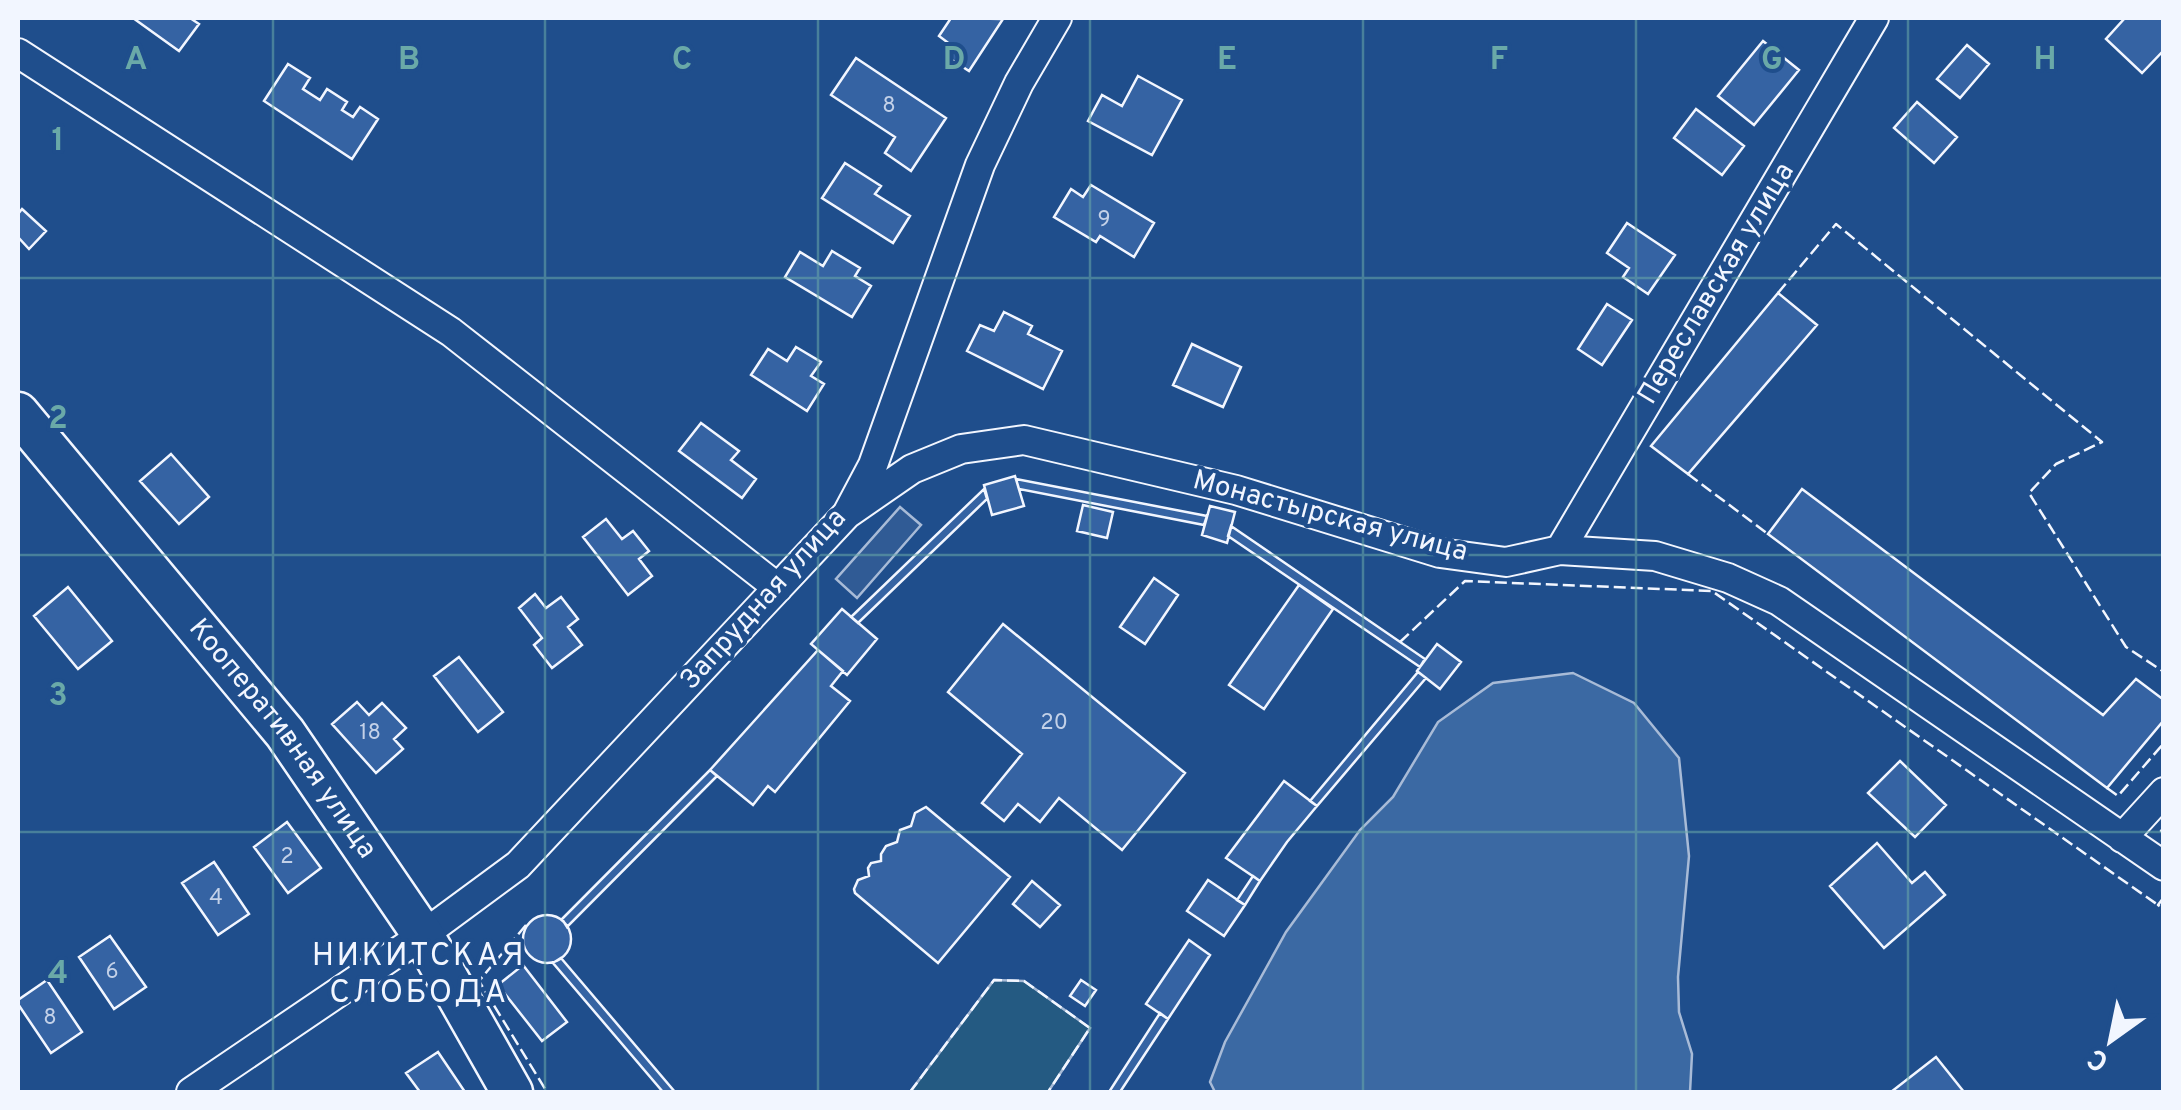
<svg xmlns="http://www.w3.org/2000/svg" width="2181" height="1110" viewBox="0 0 2181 1110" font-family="Overpass,sans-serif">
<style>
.green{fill:#245a82;stroke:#a8bbd7;stroke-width:2.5}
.parking{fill:#305b95;stroke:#a8bbd7;stroke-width:2.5}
.water{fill:#3b69a3;stroke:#a8bbd7;stroke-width:2.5}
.building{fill:#3563a3;stroke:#f2f6ff;stroke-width:2.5}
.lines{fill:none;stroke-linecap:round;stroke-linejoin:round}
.street-casing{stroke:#f2f6ff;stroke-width:32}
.secondary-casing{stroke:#f2f6ff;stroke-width:45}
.street{stroke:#1f4e8c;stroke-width:28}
.secondary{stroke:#1f4e8c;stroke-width:40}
.fence{stroke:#f2f6ff;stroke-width:2.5;stroke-dasharray:12 5;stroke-linecap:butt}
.grid{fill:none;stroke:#6aa9a8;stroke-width:2.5;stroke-opacity:0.55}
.labels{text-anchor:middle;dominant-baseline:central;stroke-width:8;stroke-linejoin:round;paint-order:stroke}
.number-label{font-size:22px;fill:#c3d1e8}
.street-label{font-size:28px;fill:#f2f6ff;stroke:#1f4e8c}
.quarter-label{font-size:32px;letter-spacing:2.5px;fill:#f2f6ff;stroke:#1f4e8c}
.grid-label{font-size:32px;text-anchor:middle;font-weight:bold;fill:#6aa9a8;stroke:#1f4e8c;stroke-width:8;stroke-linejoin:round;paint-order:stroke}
</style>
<rect width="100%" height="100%" fill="#1f4e8c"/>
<path class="green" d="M 994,980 L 1024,981 L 1090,1028 L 1048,1092 L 910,1092 Z"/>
<path class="parking" d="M 900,507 L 921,525 L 857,598 L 836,579 Z"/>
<path class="water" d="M 1573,673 L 1634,703 L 1679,758 L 1689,856 L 1678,977 L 1679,1012 L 1692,1054 L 1690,1092 L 1215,1092 L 1210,1082 L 1225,1042 L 1286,932 L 1360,830 L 1393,797 L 1438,722 L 1493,683 Z"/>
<path class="building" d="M 133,18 L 190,18 L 199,24 L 179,51 Z
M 951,18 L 1003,19 L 969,71 L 949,58 L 955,48 L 939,36 Z
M 2125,18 L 2164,18 L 2164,50 L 2142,73 L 2106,39 Z
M 1763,41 L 1799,70 L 1754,125 L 1718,96 Z
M 1967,45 L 1989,64 L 1960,98 L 1937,79 Z
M 856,58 L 946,118 L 911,171 L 885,153 L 895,137 L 831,95 Z
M 288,64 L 310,78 L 303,89 L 320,100 L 327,89 L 347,102 L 342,110 L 353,117 L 360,107 L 378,119 L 352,159 L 264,101 Z
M 1138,76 L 1182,100 L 1152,155 L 1088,121 L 1102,95 L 1122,106 Z
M 1917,102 L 1957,137 L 1934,163 L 1894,128 Z
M 1696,109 L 1744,146 L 1722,175 L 1674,138 Z
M 845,163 L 881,186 L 875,194 L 910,216 L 893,243 L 822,198 Z
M 1091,185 L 1154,223 L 1134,257 L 1100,236 L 1096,242 L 1054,217 L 1071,189 L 1083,197 Z
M 22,209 L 46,231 L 29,249 L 18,237 L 18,214 Z
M 1627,223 L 1675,255 L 1648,294 L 1623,277 L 1629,268 L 1607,253 Z
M 832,251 L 860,268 L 855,276 L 871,286 L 852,317 L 785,277 L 800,252 L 823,266 Z
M 1778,293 L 1817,325 L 1688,474 L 1651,446 Z
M 1607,304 L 1632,320 L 1602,365 L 1578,349 Z
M 1004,312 L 1032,326 L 1028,334 L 1062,351 L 1043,389 L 967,351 L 980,325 L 994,331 Z
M 1192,344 L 1241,367 L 1223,407 L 1173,385 Z
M 796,347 L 821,362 L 811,376 L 824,384 L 807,411 L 751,375 L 768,349 L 787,361 Z
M 701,423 L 739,451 L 731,460 L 756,479 L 742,498 L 679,451 Z
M 171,454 L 209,497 L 179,524 L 140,481 Z
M 1015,476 L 1024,506 L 992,515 L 984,485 Z
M 1016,479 L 1207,516 L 1204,525 L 1019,489 Z
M 984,489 L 987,499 L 858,623 L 851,617 Z
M 1802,489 L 2103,715 L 2136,679 L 2164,700 L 2164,720 L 2107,788 L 1768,534 Z
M 1083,505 L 1113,512 L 1107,538 L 1077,531 Z
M 1210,506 L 1235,512 L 1227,543 L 1202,535 Z
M 606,519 L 622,539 L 633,531 L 649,551 L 639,559 L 652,576 L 628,595 L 583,537 Z
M 1231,526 L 1425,659 L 1420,667 L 1228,536 Z
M 1154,578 L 1178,595 L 1145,644 L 1120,627 Z
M 1299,585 L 1333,609 L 1264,709 L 1229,685 Z
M 68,587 L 112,641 L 78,669 L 34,616 Z
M 535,594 L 546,608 L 561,597 L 578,619 L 568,627 L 582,645 L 552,668 L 534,645 L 542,638 L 519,608 Z
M 842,609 L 877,639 L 847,675 L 811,644 Z
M 1003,624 L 1185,773 L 1122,850 L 1059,798 L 1040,822 L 1018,804 L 1004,821 L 982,803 L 1022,754 L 948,692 Z
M 1437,644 L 1461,662 L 1440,689 L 1417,671 Z
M 818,650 L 843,671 L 831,686 L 850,701 L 775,792 L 768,786 L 753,805 L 710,770 Z
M 459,657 L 503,712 L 478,732 L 434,676 Z
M 1418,672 L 1426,678 L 1317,806 L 1310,801 Z
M 357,702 L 369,715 L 382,703 L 406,728 L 394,739 L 403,749 L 376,773 L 332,724 Z
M 1900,761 L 1946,805 L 1915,837 L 1868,793 Z
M 710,770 L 717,776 L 567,927 L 562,919 Z
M 1284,781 L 1317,806 L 1287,842 L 1260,881 L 1226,858 Z
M 926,807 L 1010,877 L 938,963 L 855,893 L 854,889 L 858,880 L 869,876 L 868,868 L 871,863 L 881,861 L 881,854 L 886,846 L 897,842 L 900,830 L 911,826 L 915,813 Z
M 287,822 L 321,868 L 288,893 L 254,847 Z
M 1877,843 L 1912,883 L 1925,872 L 1945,895 L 1884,948 L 1830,886 Z
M 214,862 L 249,914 L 218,935 L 182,883 Z
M 1253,876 L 1260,881 L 1245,905 L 1237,900 Z
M 1208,880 L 1245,905 L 1224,936 L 1187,911 Z
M 1032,881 L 1060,905 L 1040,927 L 1013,904 Z
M523 939a24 24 0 1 1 48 0a24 24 0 1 1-48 0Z
M 110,936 L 146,987 L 114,1009 L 79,957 Z
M 1189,940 L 1210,955 L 1168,1019 L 1146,1004 Z
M 561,958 L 675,1092 L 663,1092 L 553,963 Z
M 523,965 L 567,1022 L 542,1041 L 498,985 Z
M 47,980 L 82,1032 L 51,1053 L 18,1004 L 18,1000 Z
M 1081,980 L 1096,990 L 1085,1006 L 1070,996 Z
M 1160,1013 L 1168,1019 L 1120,1092 L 1109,1092 Z
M 438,1052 L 465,1092 L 420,1092 L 406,1073 Z
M 1936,1057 L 1964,1092 L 1891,1092 Z"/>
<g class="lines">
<g class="street-casing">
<path id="street" d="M 18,53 L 451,332 L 778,588
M 847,514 L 912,469 L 961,449 L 1024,440 L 1236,490 L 1440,553 L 1506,562 L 1560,550 L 1655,556 L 1728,578 L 1779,601 L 2164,866
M 1560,550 L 1874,18
M 2122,838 L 2164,792
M 191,1092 L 423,935 L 518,865 L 847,514 L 873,465 L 980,165 L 1019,83 L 1057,18"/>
</g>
<g class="secondary-casing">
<g id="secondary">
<path id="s1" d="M 18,413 L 285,733 L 423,935 L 512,1092"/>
</g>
</g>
<use href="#street" class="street"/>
<use href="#secondary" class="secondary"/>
<path class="fence" d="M 1778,293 L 1836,224 L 2102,442 L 2056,464 L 2029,493 L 2126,647 L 2164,672
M 1688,474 L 1768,534
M 1400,642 L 1465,581 L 1712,591 L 2158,905
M 2107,788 L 2118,796 L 2164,743
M 2164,828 L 2161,831 L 2164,833
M 2164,897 L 2158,905 L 2164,909
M 526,925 L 479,981 L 547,1092
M 910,1092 L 994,980 L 1024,981 L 1090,1028 L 1048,1092"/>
</g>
<path class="grid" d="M 273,18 L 273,1092M 545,18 L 545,1092M 818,18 L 818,1092M 1090,18 L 1090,1092M 1363,18 L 1363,1092M 1636,18 L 1636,1092M 1908,18 L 1908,1092M 18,278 L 2164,278M 18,555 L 2164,555M 18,832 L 2164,832"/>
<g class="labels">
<g class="number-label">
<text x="889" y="106">8</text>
<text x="1104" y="220">9</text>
<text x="1054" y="723">20</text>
<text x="370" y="733">18</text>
<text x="287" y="857">2</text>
<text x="216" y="898">4</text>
<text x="112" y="972">6</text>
<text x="50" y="1018">8</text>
</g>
<g class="street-label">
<text transform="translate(1717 284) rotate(-59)">Переславская улица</text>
<text transform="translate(1330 517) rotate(15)">Монастырская улица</text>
<text transform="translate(764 600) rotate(-48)">Запрудная улица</text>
<text stroke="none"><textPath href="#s1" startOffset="420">Кооперативная улица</textPath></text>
</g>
<g class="quarter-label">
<text x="419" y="957">НИКИТСКАЯ<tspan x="419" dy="37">СЛОБОДА</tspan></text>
</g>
</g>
<g class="grid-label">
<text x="136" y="69">A</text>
<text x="409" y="69">B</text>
<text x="682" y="69">C</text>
<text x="954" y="69">D</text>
<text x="1227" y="69">E</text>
<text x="1499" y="69">F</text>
<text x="1772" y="69">G</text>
<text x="2045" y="69">H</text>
<text x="58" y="150">1</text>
<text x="58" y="428">2</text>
<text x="58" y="705">3</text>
<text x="58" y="983">4</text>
</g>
<rect width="2181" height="1110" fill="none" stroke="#f2f6ff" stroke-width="40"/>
<g transform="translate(2111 1040) rotate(213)" stroke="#1f4e8c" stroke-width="8" paint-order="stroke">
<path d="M0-8L18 38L0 25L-18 38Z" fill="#f2f6ff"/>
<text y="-15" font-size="28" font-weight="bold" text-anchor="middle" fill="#f2f6ff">С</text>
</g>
</svg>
